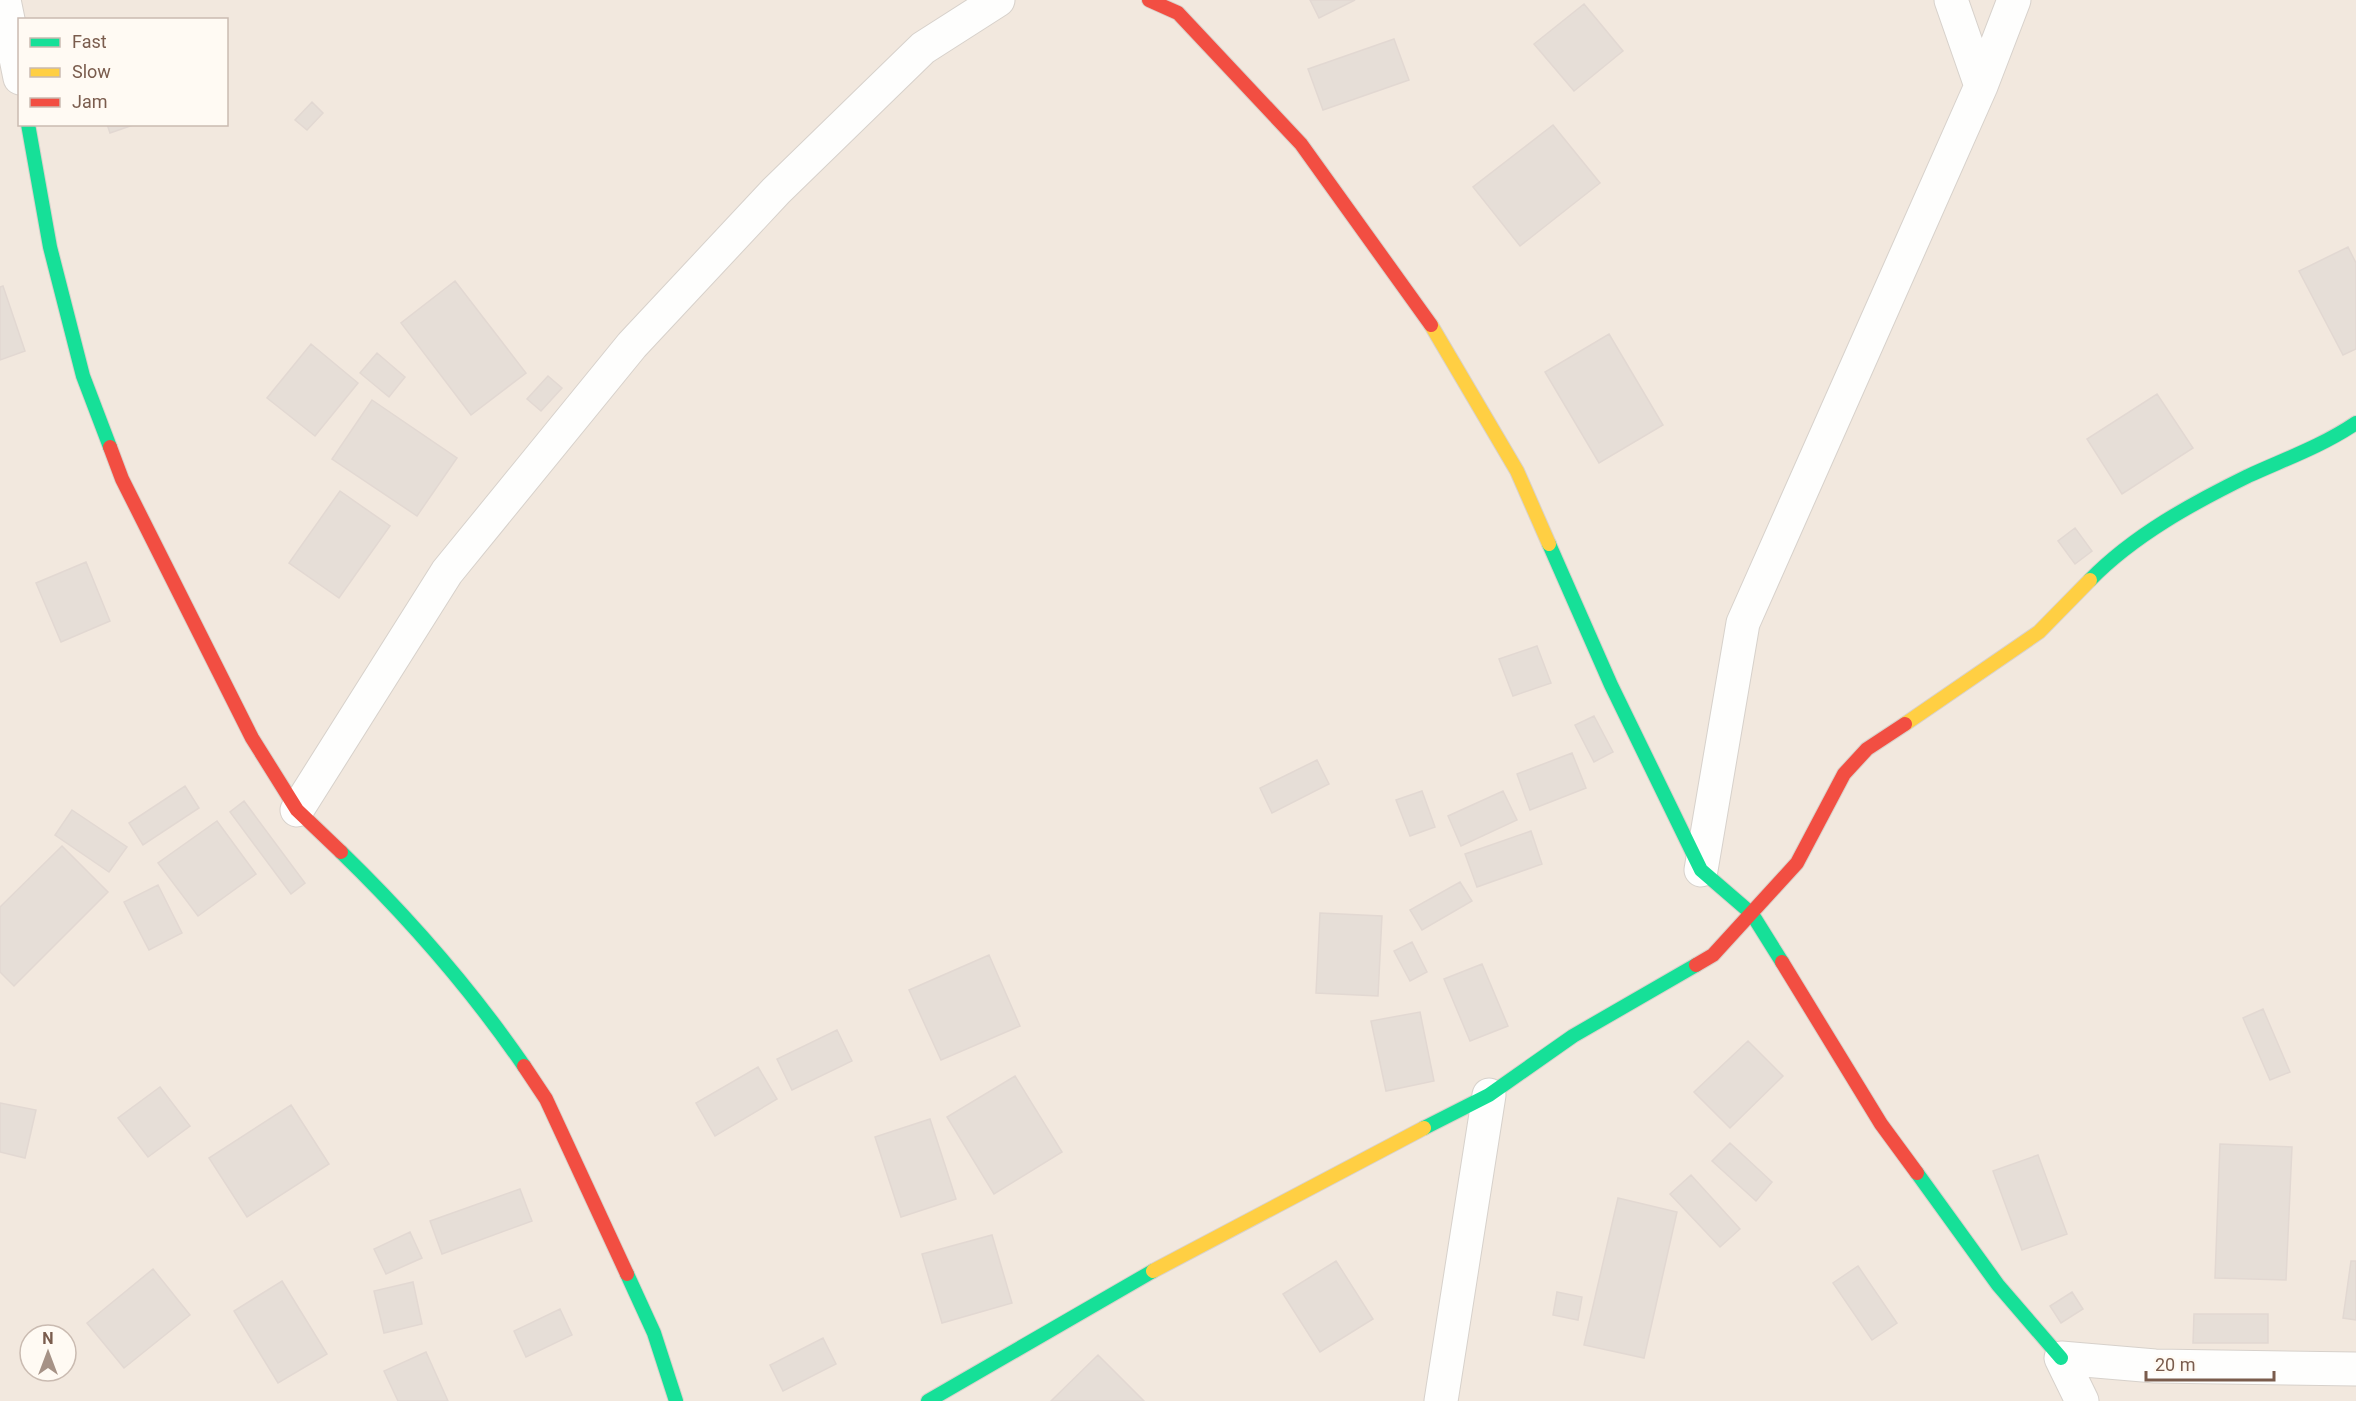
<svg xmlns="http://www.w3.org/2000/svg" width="2356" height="1401" viewBox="0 0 2356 1401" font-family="Roboto,sans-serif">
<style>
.residential{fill:#f2e8de;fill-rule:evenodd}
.building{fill:#e6ded7;stroke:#e2d8d2;stroke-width:1.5}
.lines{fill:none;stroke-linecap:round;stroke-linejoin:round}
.street-casing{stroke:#d7d1cb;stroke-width:35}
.fast-casing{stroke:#d9d2cb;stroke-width:16}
.slow-casing{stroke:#d9d2cb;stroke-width:16}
.jam-casing{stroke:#d9d2cb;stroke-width:16}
.street{stroke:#fefefd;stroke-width:33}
.fast{stroke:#16e098;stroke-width:14}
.slow{stroke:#ffcf43;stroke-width:14}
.jam{stroke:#f24e42;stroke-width:14}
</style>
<rect width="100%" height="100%" fill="#f9f5f0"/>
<path class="residential" d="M 0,0 L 2356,0 L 2356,1401 L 0,1401 ZM 20,20 L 226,20 L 226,124 L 20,124 ZM 30,1335 L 66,1335 L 66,1371 L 30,1371 Z"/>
<path class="building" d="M 1310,0 L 1355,0 L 1319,18 Z
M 1584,4 L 1623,51 L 1574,91 L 1534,44 Z
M 1394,39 L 1409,80 L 1323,110 L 1308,69 Z
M 312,102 L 323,113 L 307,130 L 295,120 Z
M 107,124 L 136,124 L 110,133 Z
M 1553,125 L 1600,183 L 1520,246 L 1473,187 Z
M 2348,247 L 2356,263 L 2356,349 L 2343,355 L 2299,271 Z
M 455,281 L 526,373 L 471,415 L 401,323 Z
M 3,286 L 25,351 L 0,360 L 0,287 Z
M 1609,334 L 1663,425 L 1599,463 L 1545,372 Z
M 311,344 L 358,383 L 315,436 L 267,398 Z
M 377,353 L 405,377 L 389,397 L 360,373 Z
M 548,376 L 562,388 L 541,411 L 527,399 Z
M 2157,394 L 2193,448 L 2122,494 L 2087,439 Z
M 372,400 L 457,458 L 417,516 L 332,459 Z
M 340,491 L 390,526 L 339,598 L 289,563 Z
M 2075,528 L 2092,551 L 2075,564 L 2058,541 Z
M 86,562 L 110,621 L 61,642 L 36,583 Z
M 1537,646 L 1551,683 L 1513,696 L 1499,659 Z
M 1594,716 L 1613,752 L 1594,762 L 1575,725 Z
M 1572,753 L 1586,788 L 1530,810 L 1517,774 Z
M 1317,760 L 1329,784 L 1272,813 L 1260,788 Z
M 185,786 L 199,808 L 143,845 L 129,823 Z
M 1422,791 L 1435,827 L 1410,836 L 1396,800 Z
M 1503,791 L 1517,820 L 1461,846 L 1448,816 Z
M 244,801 L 305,883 L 291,894 L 230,812 Z
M 72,810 L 127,847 L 109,872 L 55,835 Z
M 217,821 L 256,874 L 198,916 L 158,863 Z
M 1531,831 L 1542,864 L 1477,887 L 1465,854 Z
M 62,846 L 108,892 L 14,986 L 0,972 L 0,907 Z
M 1460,882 L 1472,901 L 1422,930 L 1410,910 Z
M 158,885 L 182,933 L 149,950 L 124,902 Z
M 1320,913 L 1382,916 L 1378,996 L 1316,993 Z
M 1412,942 L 1427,972 L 1410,981 L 1394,951 Z
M 989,955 L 1020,1026 L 941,1060 L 909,990 Z
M 1482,964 L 1508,1026 L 1470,1041 L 1444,979 Z
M 2263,1009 L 2290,1072 L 2270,1080 L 2243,1018 Z
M 1420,1012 L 1434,1081 L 1386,1091 L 1371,1021 Z
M 837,1030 L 852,1061 L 792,1090 L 777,1059 Z
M 1748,1041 L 1783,1076 L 1730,1128 L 1694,1092 Z
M 758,1067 L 777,1099 L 715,1136 L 696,1103 Z
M 1015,1076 L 1062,1152 L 994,1194 L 947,1117 Z
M 160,1087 L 190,1126 L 148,1157 L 118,1118 Z
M 0,1103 L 36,1110 L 25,1158 L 0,1152 Z
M 291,1105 L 329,1164 L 247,1217 L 209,1158 Z
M 930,1119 L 956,1199 L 901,1217 L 875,1137 Z
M 1730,1143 L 1772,1182 L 1756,1201 L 1712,1161 Z
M 2220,1144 L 2292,1147 L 2286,1280 L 2215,1278 Z
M 2038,1155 L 2067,1234 L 2022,1250 L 1993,1171 Z
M 1691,1175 L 1740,1229 L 1720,1247 L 1670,1194 Z
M 520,1189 L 532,1221 L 442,1254 L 430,1221 Z
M 1618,1198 L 1677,1212 L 1644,1358 L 1584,1345 Z
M 410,1232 L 422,1258 L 386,1274 L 374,1249 Z
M 992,1235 L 1012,1303 L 942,1323 L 922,1254 Z
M 1336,1261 L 1373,1319 L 1320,1352 L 1283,1294 Z
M 2351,1261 L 2356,1261 L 2356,1320 L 2343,1318 Z
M 1858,1266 L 1897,1323 L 1872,1340 L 1833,1283 Z
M 153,1269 L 190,1315 L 124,1368 L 87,1323 Z
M 282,1281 L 327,1354 L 278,1383 L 234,1311 Z
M 413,1282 L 422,1324 L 384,1333 L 374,1291 Z
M 1557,1292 L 1582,1297 L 1578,1320 L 1553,1315 Z
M 2072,1292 L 2083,1309 L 2061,1323 L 2050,1306 Z
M 560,1309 L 572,1335 L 526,1357 L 514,1331 Z
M 2194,1314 L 2268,1314 L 2268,1343 L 2193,1343 Z
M 823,1338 L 836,1364 L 783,1391 L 770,1365 Z
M 426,1352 L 448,1401 L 398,1401 L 384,1371 Z
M 1098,1355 L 1144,1401 L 1051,1401 Z"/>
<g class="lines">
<g class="street-casing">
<path id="street" d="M 4,0 L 20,78
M 1951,0 L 1981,86
M 297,810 L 447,572 L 632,345 L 776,191 L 923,48 L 998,0
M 1701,870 L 1743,623 L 1981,86 L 2014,0
M 1441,1401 L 1489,1095
M 2082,1401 L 2061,1358 L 2155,1366 L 2356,1369"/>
</g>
<g class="fast-casing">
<path id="fast" d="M 28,124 L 50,247 L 83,376 L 110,447
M 1549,544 L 1611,685 L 1701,870 L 1752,914 L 1782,962
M 2090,580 C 2134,535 2193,503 2248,476 C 2285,459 2322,446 2356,423
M 341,852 C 408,917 471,989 524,1066
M 1424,1128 L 1489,1095 L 1573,1036 L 1696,965
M 1917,1173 L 1998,1285 L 2061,1358
M 627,1274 L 654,1333 L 676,1401
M 928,1401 L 1153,1271"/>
</g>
<g class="slow-casing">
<path id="slow" d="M 1431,325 L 1517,471 L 1549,544
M 1905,724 L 2039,632 L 2090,580
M 1153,1271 L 1424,1128"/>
</g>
<g class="jam-casing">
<path id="jam" d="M 1149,0 L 1178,13 L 1301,144 L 1431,325
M 110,447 L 122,479 L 252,738 L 297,810 L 341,852
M 1782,962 L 1881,1124 L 1917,1173
M 1696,965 L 1713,955 L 1797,863 L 1844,774 L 1867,749 L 1905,724
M 524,1066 L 546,1099 L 627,1274"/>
</g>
<use href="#street" class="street"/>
<use href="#fast" class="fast"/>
<use href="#slow" class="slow"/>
<use href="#jam" class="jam"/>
</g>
<rect x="18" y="18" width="210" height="108" fill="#fffaf3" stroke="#cabbb1" stroke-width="1.5"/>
<rect x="30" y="38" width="30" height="9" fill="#16e098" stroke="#cabbb1" stroke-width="1.5"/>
<text x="72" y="48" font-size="18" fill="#7a5c4d">Fast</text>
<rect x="30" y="68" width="30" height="9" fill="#ffcf43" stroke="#cabbb1" stroke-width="1.5"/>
<text x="72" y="78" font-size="18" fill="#7a5c4d">Slow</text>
<rect x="30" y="98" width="30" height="9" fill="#f24e42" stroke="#cabbb1" stroke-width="1.5"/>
<text x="72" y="108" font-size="18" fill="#7a5c4d">Jam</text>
<g transform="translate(48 1353)"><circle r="28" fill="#fffaf3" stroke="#cabbb1" stroke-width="1.5"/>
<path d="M0-4.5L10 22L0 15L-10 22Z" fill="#a69286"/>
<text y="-9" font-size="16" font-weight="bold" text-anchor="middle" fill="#7a5c4d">N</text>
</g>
<path d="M2146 1371v9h128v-9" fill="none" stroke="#7a5c4d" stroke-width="3"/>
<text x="2155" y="1371" font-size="18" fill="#7a5c4d" stroke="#fffaf3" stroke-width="4.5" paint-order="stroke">20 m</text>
</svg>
